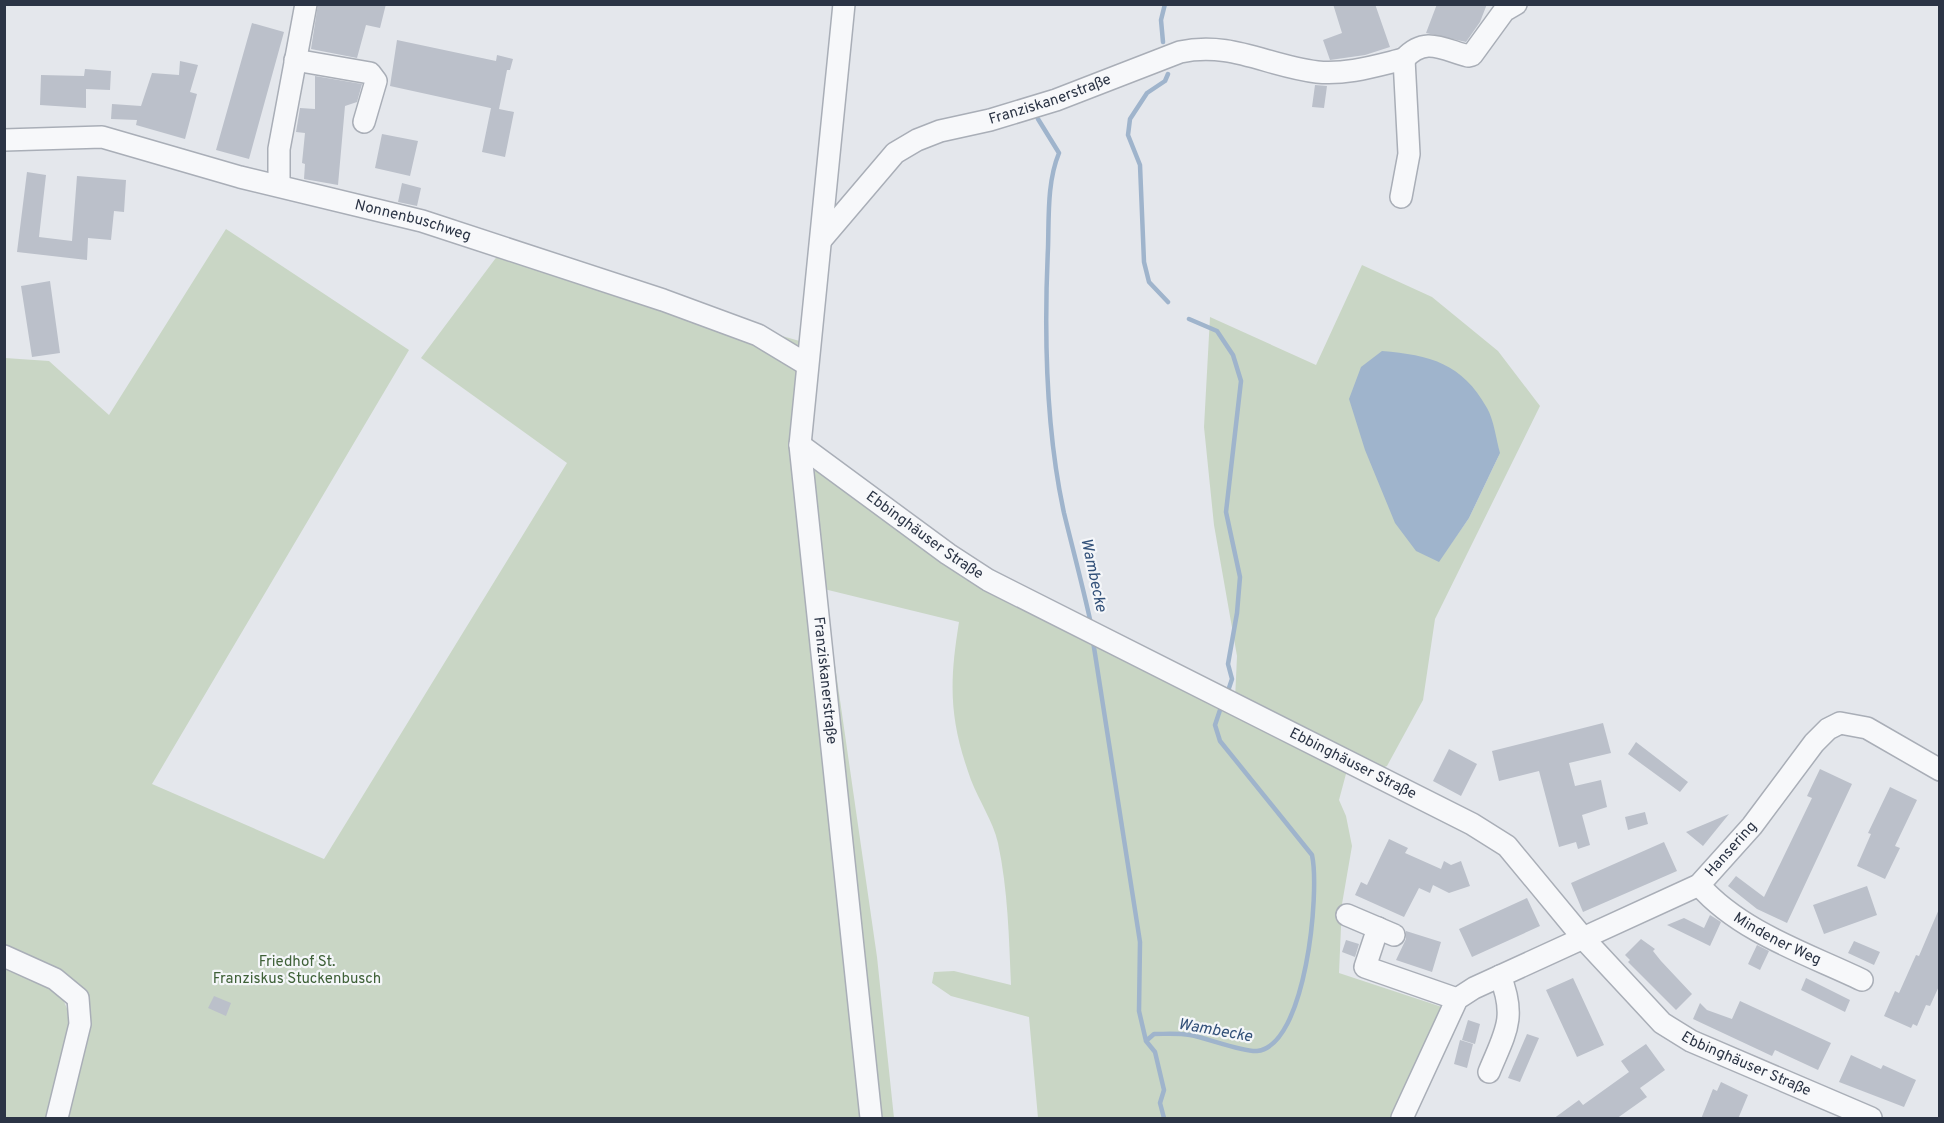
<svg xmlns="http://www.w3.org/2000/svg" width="1944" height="1123" viewBox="0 0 1944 1123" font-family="Overpass,sans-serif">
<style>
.green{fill:#c9d6c5;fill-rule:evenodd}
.water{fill:#9fb4cc}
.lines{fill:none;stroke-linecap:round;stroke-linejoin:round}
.stream{stroke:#9fb4cc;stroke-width:4.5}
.building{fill:#bbc0ca}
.minor-casing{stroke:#a9aeb7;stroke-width:24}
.minor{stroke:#f7f8fa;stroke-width:21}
.labels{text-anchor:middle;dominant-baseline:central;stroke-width:4.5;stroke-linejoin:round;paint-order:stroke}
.street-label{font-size:15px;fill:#2b3445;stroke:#f4f6f9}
.park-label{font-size:15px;fill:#3f6138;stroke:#f4f6f9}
.water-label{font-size:16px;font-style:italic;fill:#34527a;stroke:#f4f6f9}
</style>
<rect width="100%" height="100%" fill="#e4e7ec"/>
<path class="green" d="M 226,229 L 409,350 L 152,784 L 324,859 L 567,463 L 421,358 L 510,239 L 744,325 L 803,342 L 809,442 L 974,566 L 1235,700 L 1237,656 L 1214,525 L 1204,427 L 1210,317 L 1316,365 L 1362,265 L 1432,297 L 1498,351 L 1540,406 L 1435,619 L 1423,700 L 1387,766 L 1377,770 L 1350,759 L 1339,800 L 1346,816 L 1352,846 L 1342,904 L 1339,973 L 1442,1007 L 1392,1118 L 1038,1118 L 1029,1017 L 951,996 L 932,983 L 934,972 L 954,971 L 1011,985 C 1009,938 1008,890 998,843 C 993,821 979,801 971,780 C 949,719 949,684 959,622 L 824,589 L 877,957 L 894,1118 L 63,1118 L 87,1012 L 5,950 L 5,358 L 49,361 L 109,415 ZM 1500,453 L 1469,518 L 1439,561 Z
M 4,964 L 44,982 L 63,999 L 68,1011 L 72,1027 L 50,1118 L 5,1118 Z"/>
<path class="water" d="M 1382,351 C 1430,355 1462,363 1487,408 C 1494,420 1496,439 1500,453 L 1469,518 L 1439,562 L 1416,551 L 1395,523 L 1365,450 L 1349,399 L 1361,367 Z"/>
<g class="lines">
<path class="stream" d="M 1163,42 L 1161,20 L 1165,4
M 1168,74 L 1165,81 L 1147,93 L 1130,119 L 1128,135 L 1140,165 L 1144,262 L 1149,282 L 1168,302
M 1038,119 L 1059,153 C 1047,182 1049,217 1048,248 C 1044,333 1046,430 1064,513 C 1073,550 1083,587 1091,624
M 1189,319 L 1217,331 L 1233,355 L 1241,381 L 1226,512 L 1240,577 L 1237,613 L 1228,664 L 1232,679 L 1227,694
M 1093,641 L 1140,942 L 1139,1011 L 1146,1041 L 1155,1052 L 1164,1090 L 1160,1103 L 1164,1118
M 1146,1041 L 1154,1034 C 1166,1034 1178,1033 1190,1035 C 1207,1038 1242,1052 1257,1051 C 1306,1046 1320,892 1312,855 L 1220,741 L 1215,725 L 1222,704"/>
</g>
<path class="building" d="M 318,4 L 386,4 L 380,28 L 366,25 L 357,58 L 311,49 Z
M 1333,4 L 1375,4 L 1390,47 L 1365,55 L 1330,60 L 1323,40 L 1342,33 Z
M 1437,4 L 1487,4 L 1480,22 L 1466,42 L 1426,33 Z
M 252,23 L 284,32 L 249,159 L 216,150 Z
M 397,40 L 496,61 L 497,55 L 513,59 L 510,70 L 507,70 L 499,109 L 514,112 L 505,157 L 482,152 L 491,108 L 495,109 L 390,86 Z
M 180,61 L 198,65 L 190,92 L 197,94 L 185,139 L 136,125 L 137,120 L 111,119 L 112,104 L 141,106 L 152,73 L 179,75 Z
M 85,69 L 111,71 L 110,90 L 86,89 L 86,108 L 40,105 L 41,75 L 84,76 Z
M 315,76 L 362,84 L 357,102 L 345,106 L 338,185 L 304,179 L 305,164 L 302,163 L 305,133 L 296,132 L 300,108 L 315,109 Z
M 1315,85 L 1327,86 L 1324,108 L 1312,107 Z
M 382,134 L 418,141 L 410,176 L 375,168 Z
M 27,172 L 46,175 L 39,237 L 72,241 L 77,176 L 126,180 L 124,212 L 114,211 L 111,240 L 88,238 L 87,260 L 17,252 Z
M 402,183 L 421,188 L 417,206 L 398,202 Z
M 50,281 L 60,353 L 32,357 L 21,286 Z
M 1603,723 L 1611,753 L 1569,763 L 1575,786 L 1601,780 L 1607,807 L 1582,815 L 1590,845 L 1578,849 L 1576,842 L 1559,847 L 1539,771 L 1499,781 L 1492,751 Z
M 1636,742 L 1688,782 L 1680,792 L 1628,754 Z
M 1449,749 L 1477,764 L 1461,796 L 1433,781 Z
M 1820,769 L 1852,784 L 1787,923 L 1757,909 L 1728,886 L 1736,876 L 1764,897 L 1812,798 L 1807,796 Z
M 1890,787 L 1917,800 L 1895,846 L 1900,848 L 1885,879 L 1857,866 L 1871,834 L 1868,833 Z
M 1645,812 L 1648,824 L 1628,830 L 1625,817 Z
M 1729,814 L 1703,846 L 1686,832 Z
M 1389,839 L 1408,848 L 1405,853 L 1441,869 L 1444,861 L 1451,865 L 1461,861 L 1470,886 L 1449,893 L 1433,885 L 1430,893 L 1419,888 L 1404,917 L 1355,895 L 1361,882 L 1367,885 Z
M 1664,842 L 1677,871 L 1583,912 L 1571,883 Z
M 1867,886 L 1877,915 L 1824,934 L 1813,905 Z
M 1527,898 L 1540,926 L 1472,957 L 1459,929 Z
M 1939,909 L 1940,984 L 1930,1006 L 1926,1005 L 1917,1026 L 1913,1024 L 1911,1028 L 1884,1016 L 1895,991 L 1899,993 L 1916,955 L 1919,956 Z
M 1710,915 L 1721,922 L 1710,946 L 1667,925 L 1684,918 L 1704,928 Z
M 1406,931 L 1441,942 L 1432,972 L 1396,960 L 1406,939 Z
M 1641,939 L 1655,949 L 1653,951 L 1661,961 L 1692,994 L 1676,1010 L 1628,962 L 1630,960 L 1625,955 Z
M 1346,940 L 1359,944 L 1355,957 L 1342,952 Z
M 1854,941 L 1880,952 L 1874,965 L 1848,953 Z
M 1757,945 L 1769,951 L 1760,970 L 1748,964 Z
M 1573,978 L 1604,1045 L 1577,1057 L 1546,990 Z
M 1806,978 L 1850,1000 L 1845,1012 L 1801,990 Z
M 214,996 L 231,1003 L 226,1016 L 208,1008 Z
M 1740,1001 L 1831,1043 L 1818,1070 L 1775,1050 L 1772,1056 L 1693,1019 L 1700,1003 L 1707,1010 L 1732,1019 Z
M 1468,1020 L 1480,1024 L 1475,1044 L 1462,1040 Z
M 1527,1034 L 1539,1038 L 1520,1082 L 1508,1078 Z
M 1460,1040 L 1473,1044 L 1467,1068 L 1454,1064 Z
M 1646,1044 L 1665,1070 L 1640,1088 L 1647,1097 L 1616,1119 L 1553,1119 L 1579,1100 L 1583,1105 L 1629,1072 L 1621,1061 Z
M 1851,1055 L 1881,1069 L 1883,1065 L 1916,1080 L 1904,1107 L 1839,1082 Z
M 1721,1082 L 1748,1095 L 1738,1119 L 1701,1119 L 1713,1089 L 1717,1091 Z"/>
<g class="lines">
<g class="minor-casing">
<g id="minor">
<path id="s1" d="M 844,4 L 800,445 L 871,1118"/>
<path d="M 1404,59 C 1425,36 1442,49 1468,56 L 1472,55 L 1504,11 L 1516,4"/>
<path d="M 295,60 L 370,73 L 376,81 L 364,122"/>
<path id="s2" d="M 4,140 L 102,137 L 240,177 L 422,221 L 663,300 L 758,335 L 806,364"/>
<path d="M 279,185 L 279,149 L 306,4"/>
<path id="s3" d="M 821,240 L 895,153 L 917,140 L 940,131 L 990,120 L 1056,100 L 1180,52 C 1231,41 1267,66 1317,72 C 1346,75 1375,66 1404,59 L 1409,154 L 1401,197"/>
<path id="s4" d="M 800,445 L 948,554 L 988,580 L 1472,824 L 1507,846 L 1584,939 L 1662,1023 L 1691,1041 L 1871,1118"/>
<path id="s5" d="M 1699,885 C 1740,932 1808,954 1862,980"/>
<path d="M 1347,915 L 1394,935"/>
<path d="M 1378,928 L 1365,967 L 1457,999"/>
<path d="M 4,956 L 55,979 L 78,998 L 80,1024 L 57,1118"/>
<path d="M 1489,1072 C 1505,1033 1517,1018 1500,976"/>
<path id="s6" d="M 1402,1118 L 1457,999 L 1474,988 L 1699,885 L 1752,826 L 1814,743 L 1828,729 L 1840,723 L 1867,728 L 1940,770"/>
</g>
</g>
<use href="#minor" class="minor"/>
</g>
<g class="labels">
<g class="street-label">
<text stroke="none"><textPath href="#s3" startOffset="279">Franziskanerstraße</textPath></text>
<text stroke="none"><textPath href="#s2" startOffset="420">Nonnenbuschweg</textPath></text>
<text stroke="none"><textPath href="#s4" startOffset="154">Ebbinghäuser Straße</textPath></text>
<text stroke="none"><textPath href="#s1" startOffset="680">Franziskanerstraße</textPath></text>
<text stroke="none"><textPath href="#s4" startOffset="640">Ebbinghäuser Straße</textPath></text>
<text stroke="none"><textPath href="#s6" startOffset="447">Hansering</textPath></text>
<text stroke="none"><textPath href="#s5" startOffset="96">Mindener Weg</textPath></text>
<text stroke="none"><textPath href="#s4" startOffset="1144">Ebbinghäuser Straße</textPath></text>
</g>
<g class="park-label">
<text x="297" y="962">Friedhof St.<tspan x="297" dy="17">Franziskus Stuckenbusch</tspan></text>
</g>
<g class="water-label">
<text transform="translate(1093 575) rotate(78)">Wambecke</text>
<text transform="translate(1215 1031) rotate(10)">Wambecke</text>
</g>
</g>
<rect width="1944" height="1123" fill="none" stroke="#2b3445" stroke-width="12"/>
</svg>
